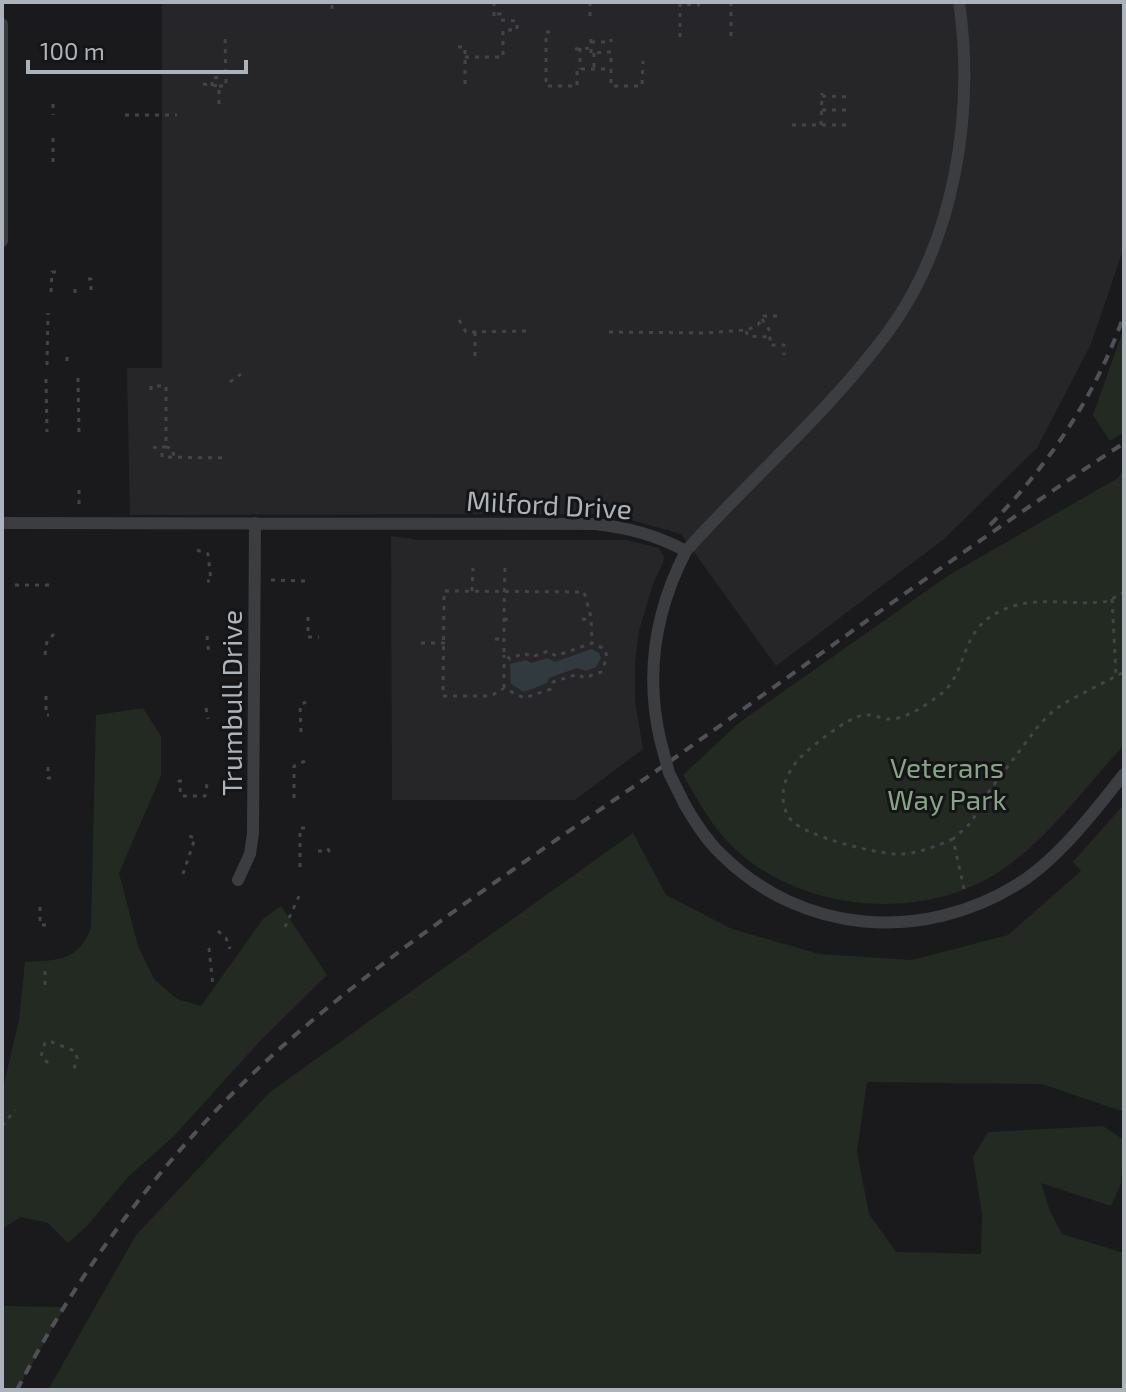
<svg xmlns="http://www.w3.org/2000/svg" width="1126" height="1392" viewBox="0 0 1126 1392" font-family="'Exo 2',sans-serif">
<style>
.built{fill:#262629}
.green{fill:#222a22}
.water{fill:#313a3f}
.lines{fill:none;stroke-linecap:round;stroke-linejoin:round}
.path{stroke:#414448;stroke-width:3;stroke-dasharray:4 6;stroke-linecap:butt}
.street{stroke:#3b3d41;stroke-width:12}
.rail{stroke:#4e5156;stroke-width:4;stroke-dasharray:10 8;stroke-linecap:butt}
.street-bridge{stroke:#3b3d41;stroke-width:12}
.labels{text-anchor:middle;dominant-baseline:central;stroke-width:6;stroke-linejoin:round;paint-order:stroke}
.street-label{font-size:28px;fill:#adb3bb;stroke:#151517}
.park-label{font-size:28px;fill:#87a486;stroke:#151517}
</style>
<rect width="100%" height="100%" fill="#1a1a1c"/>
<path class="built" d="M 162,2 L 1124,2 L 1124,247 L 1091,344 L 1037,448 L 944,539 L 776,666 L 681,534 L 610,514 L 130,515 L 127,368 L 162,368 Z
M 391,536 L 420,540 L 626,540 L 659,548 L 664,557 L 663,563 L 653,584 L 639,631 L 635,662 L 635,701 L 643,749 L 575,800 L 392,800 Z"/>
<path class="green" d="M 1124,328 L 1124,432 L 1110,441 L 1093,415 Z
M 1124,468 L 1124,745 C 1086,786 1052,834 1006,867 C 929,923 805,914 735,849 C 713,829 698,800 683,775 L 740,722 L 949,575 L 1118,478 Z
M 143,708 L 161,736 L 161,776 L 119,873 L 138,946 L 154,979 L 177,999 L 201,1006 L 263,919 L 281,906 L 327,975 L 260,1041 L 174,1136 L 128,1177 L 87,1226 L 68,1243 L 48,1223 L 21,1217 L 2,1229 L 2,1092 L 19,1020 L 25,962 C 57,960 78,962 91,928 L 96,715 Z
M 1124,804 L 1124,1112 L 1042,1084 L 867,1082 L 857,1152 L 869,1214 L 896,1252 L 981,1254 L 982,1214 L 973,1157 L 988,1132 L 1103,1126 L 1124,1140 L 1121,1184 L 1111,1206 L 1041,1183 L 1050,1211 L 1062,1234 L 1124,1253 L 1124,1390 L 48,1390 L 136,1235 L 270,1092 L 633,833 L 666,895 L 732,929 L 819,954 L 912,960 L 1008,935 L 1081,871 L 1073,862 Z
M 2,1306 L 65,1307 L 17,1390 L 2,1390 Z"/>
<path class="water" d="M 591,649 L 599,653 L 601,658 L 596,667 L 586,671 L 577,668 L 549,678 L 547,683 L 524,692 L 511,684 L 510,664 L 525,660 L 532,663 L 547,658 L 555,662 Z"/>
<g class="lines">
<path class="path" d="M 494,2 L 494,16
M 590,2 L 590,16
M 731,2 L 731,36
M 332,9 L 332,2
M 550,32 L 546,32 L 546,86 L 577,86 L 577,69 L 611,69 L 611,86 L 642,86 L 643,61
M 680,37 L 680,4 L 700,5
M 591,39 L 591,53 L 611,52 L 611,67
M 591,42 L 611,42 L 611,39
M 458,47 L 465,47 L 465,88
M 580,48 L 580,69
M 575,49 L 591,48
M 594,53 L 594,69
M 465,57 L 503,57 L 503,30 L 517,30 L 517,21 L 501,20 L 501,14 L 494,14
M 203,84 L 219,86 L 219,106
M 212,86 L 212,78 L 224,77
M 219,86 L 226,86 L 225,35
M 822,96 L 850,97
M 53,104 L 53,115
M 822,110 L 849,110
M 125,115 L 177,115
M 792,125 L 848,125
M 821,125 L 822,93
M 53,138 L 53,165
M 88,279 L 91,279 L 91,293
M 51,292 L 52,272 L 57,272
M 75,293 L 75,285
M 762,319 L 770,331 L 770,345 L 784,345 L 784,355
M 459,320 L 466,332 L 527,331
M 746,331 L 748,336 L 770,337
M 475,332 L 475,358
M 609,332 L 707,333 L 747,330 L 758,325 L 764,316 L 780,316
M 67,357 L 67,365
M 47,365 L 48,313
M 78,378 L 79,432
M 46,379 L 47,432
M 230,382 L 241,374
M 151,390 L 151,386 L 166,386 L 166,447 L 162,447 L 162,457 L 227,458
M 153,447 L 162,449
M 166,447 L 172,448 L 174,457
M 79,490 L 79,510
M 197,550 L 208,554 L 211,581 L 207,581
M 505,568 C 504,597 504,625 504,653 L 510,659 L 524,653 L 532,657 L 548,651 L 556,656 L 592,643 L 605,649 L 607,658 L 601,672 L 584,678 L 578,674 L 553,682 L 551,689 L 524,698 L 504,688 L 491,696 L 443,696 L 444,591 L 584,592 L 591,617 L 592,643
M 271,580 L 305,581
M 15,585 L 49,585
M 472,591 L 473,568
M 1112,599 L 1116,674
M 308,617 L 308,637 L 319,637
M 504,619 L 513,620
M 582,619 L 590,620
M 207,636 L 209,655
M 495,639 L 504,639
M 421,643 L 445,643
M 45,655 L 47,641 L 56,632
M 504,688 L 504,655
M 46,696 L 46,715 L 49,715
M 206,708 L 208,719
M 301,732 L 300,705 L 306,702
M 48,767 L 48,778 L 53,778
M 182,781 L 179,781 L 181,796 L 205,796 L 207,784
M 294,798 L 294,766 L 305,761
M 953,839 C 936,846 918,854 900,854 C 879,855 804,836 791,820 C 776,801 784,775 799,759 C 810,747 848,717 864,715 C 872,714 880,718 888,719 C 905,720 924,706 937,697 C 972,673 955,629 1005,609 C 1036,596 1070,605 1102,602 C 1110,602 1116,595 1124,593
M 318,851 L 329,851 L 327,847
M 300,867 L 300,828 L 309,828
M 183,874 L 195,838 L 186,835
M 964,889 L 953,839 L 972,822 L 981,802 L 1039,725 L 1054,710 L 1070,700 L 1124,672
M 40,907 L 40,925 L 47,925
M 285,927 L 300,894 L 303,895
M 218,931 L 226,938 L 230,949
M 209,948 L 213,986
M 45,971 L 45,985 L 48,985
M 48,1063 L 41,1056 L 45,1043 L 49,1041 L 75,1051 L 77,1058 L 74,1069
M 2,1126 L 15,1110"/>
<path class="street" d="M 2,24 L 2,241
M 2,523 L 596,524 C 629,528 656,535 686,551 C 752,477 829,412 888,332 C 955,241 975,112 959,2
M 660,739 C 645,673 655,611 686,551
M 685,805 C 695,822 706,840 721,854 C 802,935 923,943 1018,884 C 1058,859 1095,811 1124,774
M 238,880 L 250,854 L 253,833 L 255,523"/>
<path class="rail" d="M 990,525 C 1049,465 1096,395 1124,315
M 17,1390 C 85,1258 181,1134 294,1036 C 412,934 548,847 676,757 C 824,652 972,543 1124,443"/>
<path class="street-bridge" d="M 660,739 L 669,773 L 685,805"/>
</g>
<g class="labels">
<g class="street-label">
<text transform="translate(549 504) rotate(3)">Milford Drive</text>
<text transform="translate(231 703) rotate(-90)">Trumbull Drive</text>
</g>
<g class="park-label">
<text x="947" y="767">Veterans<tspan x="947" dy="32">Way Park</tspan></text>
</g>
</g>
<rect width="1126" height="1392" fill="none" stroke="#adb3bb" stroke-width="8"/>
<path d="M28 60v12h218v-12" fill="none" stroke="#adb3bb" stroke-width="4"/>
<text x="40" y="60" font-size="24" fill="#adb3bb" stroke="#151517" stroke-width="6" paint-order="stroke">100 m</text>
</svg>
